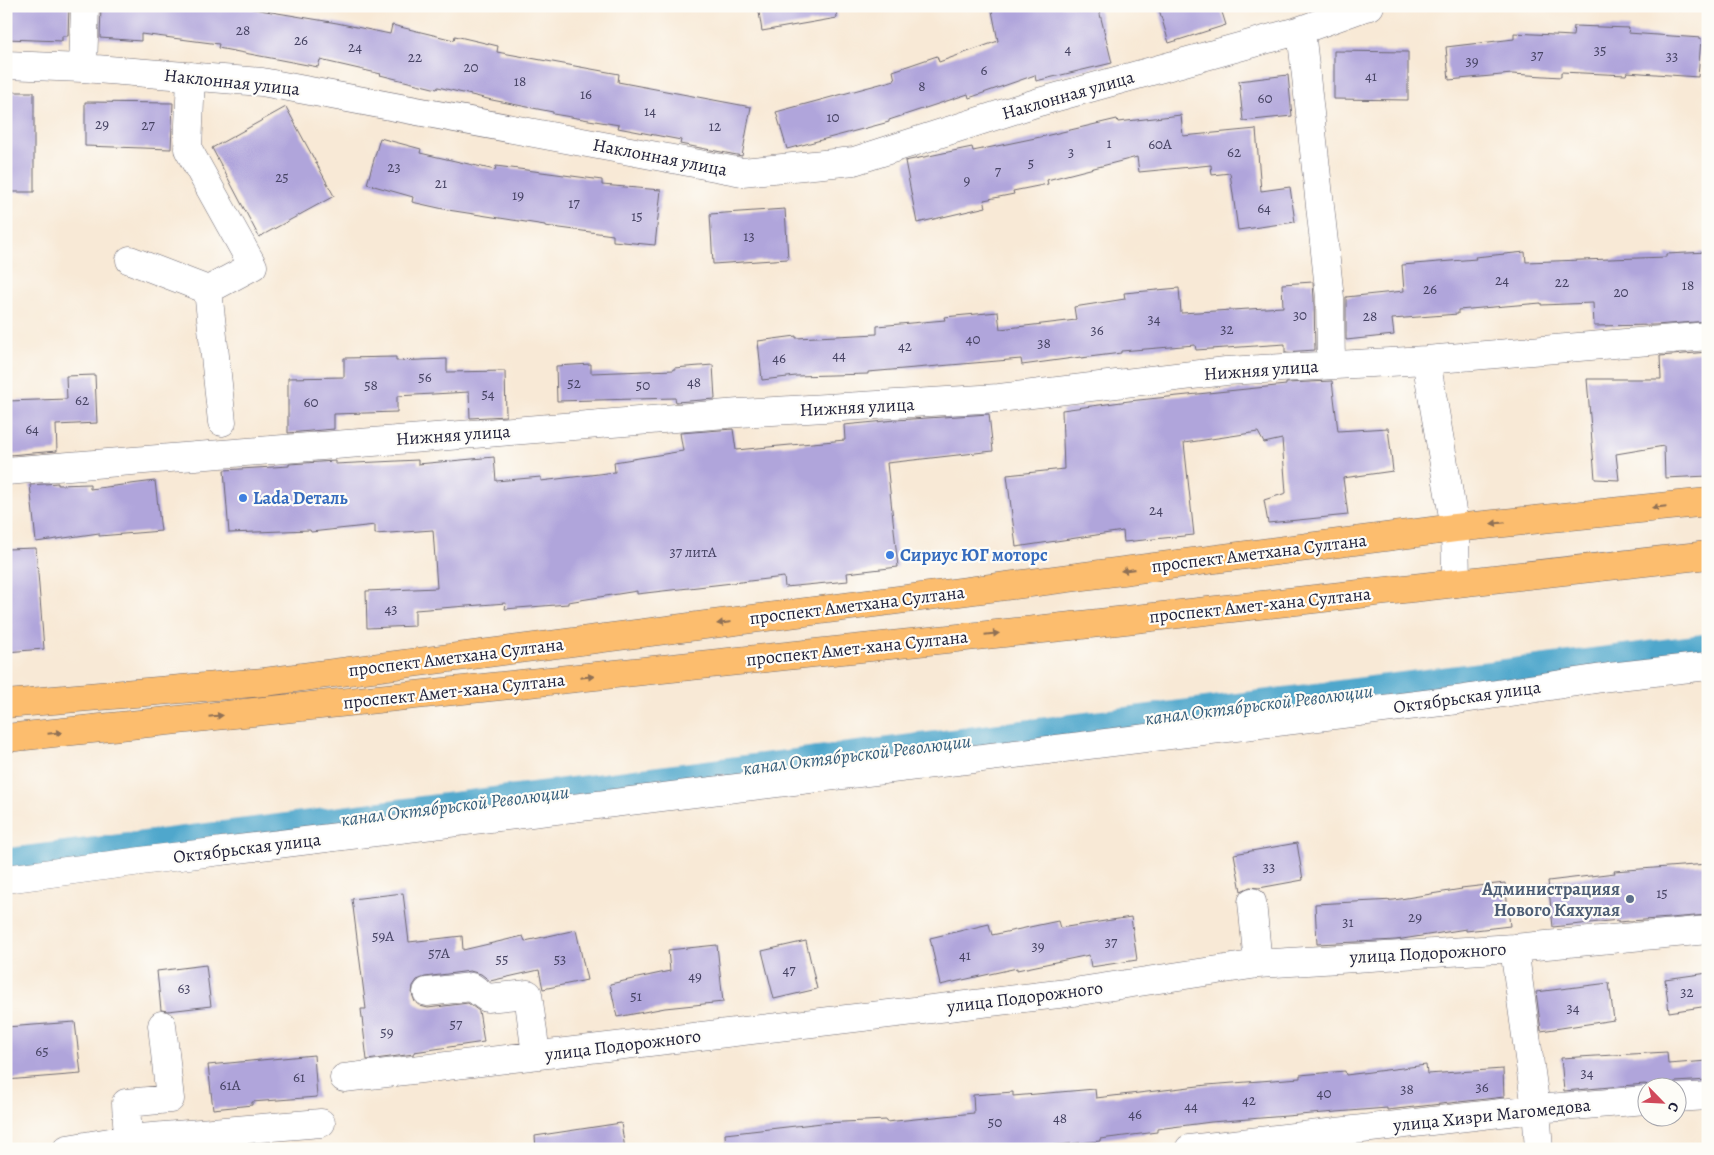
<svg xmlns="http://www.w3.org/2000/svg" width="1714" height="1155" viewBox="0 0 1714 1155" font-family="Alegreya,serif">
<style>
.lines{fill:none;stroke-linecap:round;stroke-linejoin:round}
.canal{stroke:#4fa7cc;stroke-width:29}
.building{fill:#b0a5db}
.minor-casing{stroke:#6d6871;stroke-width:29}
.major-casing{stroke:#6d6871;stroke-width:29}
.minor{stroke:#fff;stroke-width:28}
.major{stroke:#fcbd6e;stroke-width:28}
.oneway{fill:#8f7054}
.shop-dot{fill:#3f7fe0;stroke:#fdfcf7;stroke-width:2}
.service-dot{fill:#5c6f8a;stroke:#fdfcf7;stroke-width:2}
.labels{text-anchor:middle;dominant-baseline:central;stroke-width:4.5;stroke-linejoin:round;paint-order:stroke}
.number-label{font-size:15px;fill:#464363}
.street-label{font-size:18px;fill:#22223b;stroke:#fdfcf7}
.shop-label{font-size:18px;font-weight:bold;fill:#366cbe;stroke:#fdfcf7;text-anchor:start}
.service-label{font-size:18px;font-weight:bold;fill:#4e5e75;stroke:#fdfcf7;text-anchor:end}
.water-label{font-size:19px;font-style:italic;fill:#365e7c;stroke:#fdfcf7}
</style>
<rect width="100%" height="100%" fill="#fdfcf7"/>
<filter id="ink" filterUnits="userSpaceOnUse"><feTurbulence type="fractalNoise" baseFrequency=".02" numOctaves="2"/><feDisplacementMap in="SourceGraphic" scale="10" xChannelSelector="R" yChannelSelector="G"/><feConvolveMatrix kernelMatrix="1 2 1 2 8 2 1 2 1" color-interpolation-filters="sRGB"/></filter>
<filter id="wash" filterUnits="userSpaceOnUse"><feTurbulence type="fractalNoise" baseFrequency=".0096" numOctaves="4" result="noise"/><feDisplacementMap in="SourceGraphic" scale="20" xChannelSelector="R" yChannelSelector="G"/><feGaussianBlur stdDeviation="1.12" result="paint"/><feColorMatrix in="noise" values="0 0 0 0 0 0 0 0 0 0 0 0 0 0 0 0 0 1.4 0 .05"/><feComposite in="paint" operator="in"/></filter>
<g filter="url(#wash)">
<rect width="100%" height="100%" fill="#f8e9d6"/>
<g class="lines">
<path class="canal" d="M 6,863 L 1708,648"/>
</g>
<g id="blocks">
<path class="building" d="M 6,6 L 69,6 L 68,36 L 62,36 L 62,41 L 6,39 Z
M 101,6 L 236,6 L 337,23 L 390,34 L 392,25 L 454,40 L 455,36 L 498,46 L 497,52 L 619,74 L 618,82 L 751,107 L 742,156 L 680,144 L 681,140 L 618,128 L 619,125 L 553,114 L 553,112 L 492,100 L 438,87 L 437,89 L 380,75 L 381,74 L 320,60 L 318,67 L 218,48 L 219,44 L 141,34 L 141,41 L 100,38 Z
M 758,6 L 836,6 L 837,18 L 762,31 Z
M 991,6 L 1098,6 L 1112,63 L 1036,81 L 1035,75 L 969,98 L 968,94 L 889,120 L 889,122 L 787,149 L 776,112 L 895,80 L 893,71 L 937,56 L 939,62 L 998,41 Z
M 1158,6 L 1220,6 L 1226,25 L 1169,43 Z
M 1574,26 L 1629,28 L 1628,33 L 1701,38 L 1698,77 L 1627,72 L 1626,75 L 1561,72 L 1561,77 L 1512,74 L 1449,80 L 1446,47 L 1514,39 L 1514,33 L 1573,36 Z
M 1334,51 L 1408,52 L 1408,100 L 1334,99 Z
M 1288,75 L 1292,116 L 1243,121 L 1239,81 Z
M 6,92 L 34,92 L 34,192 L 6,192 Z
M 85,102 L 173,103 L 171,149 L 85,146 Z
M 286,107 L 334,196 L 259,237 L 212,148 Z
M 1181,115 L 1183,136 L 1256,129 L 1261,191 L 1290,187 L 1295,222 L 1238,230 L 1230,173 L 1212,175 L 1211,165 L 1139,172 L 1137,157 L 1047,180 L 1048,184 L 1013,191 L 1014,194 L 984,200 L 986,207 L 917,223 L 905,161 L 972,147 L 973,151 L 1045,136 L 1117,119 L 1118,122 Z
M 380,138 L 421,149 L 420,153 L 495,170 L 496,166 L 602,180 L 602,185 L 661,190 L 655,245 L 613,241 L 613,235 L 545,226 L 545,225 L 448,210 L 412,202 L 413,197 L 367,184 Z
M 785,209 L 788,259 L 713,264 L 710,214 Z
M 1525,252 L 1526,262 L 1666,257 L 1666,254 L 1708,252 L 1708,321 L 1656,325 L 1594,326 L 1593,303 L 1541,305 L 1541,303 L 1458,310 L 1458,314 L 1392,319 L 1394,335 L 1346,340 L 1346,297 L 1404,291 L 1402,265 L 1476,259 L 1475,257 Z
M 1313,282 L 1314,299 L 1315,350 L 1285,352 L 1285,344 L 1196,350 L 1195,345 L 1121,351 L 1121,353 L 1081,358 L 1081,357 L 1022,365 L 1021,359 L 868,372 L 868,374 L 796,376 L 762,380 L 758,341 L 796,336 L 796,338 L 877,334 L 877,326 L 945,320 L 944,317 L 998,312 L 1000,329 L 1076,320 L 1074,307 L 1125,299 L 1124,293 L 1179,288 L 1181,313 L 1283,307 L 1282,284 Z
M 1708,352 L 1708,476 L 1665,478 L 1664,446 L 1616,454 L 1619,480 L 1595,479 L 1587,379 L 1661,379 L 1660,356 Z
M 396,357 L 396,361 L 447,359 L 447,372 L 505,371 L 506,416 L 470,418 L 469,392 L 397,396 L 397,412 L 334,414 L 334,429 L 288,433 L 288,378 L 344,377 L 344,358 Z
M 591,364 L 591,373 L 674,370 L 674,368 L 713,365 L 715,399 L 676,402 L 675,398 L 557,401 L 556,366 Z
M 95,375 L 97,423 L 56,425 L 57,451 L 9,455 L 7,401 L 67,399 L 66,376 Z
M 1332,381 L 1338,431 L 1388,428 L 1393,471 L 1343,478 L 1348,515 L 1268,523 L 1264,500 L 1286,493 L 1282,439 L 1264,443 L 1258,432 L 1184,443 L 1194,535 L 1124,542 L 1123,531 L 1016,547 L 1007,475 L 1064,469 L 1062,410 L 1129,401 L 1286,385 L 1286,383 Z
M 989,414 L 993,451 L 887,463 L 898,567 L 847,573 L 848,581 L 785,587 L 784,577 L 637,594 L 637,591 L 568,602 L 568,604 L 505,609 L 506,603 L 415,610 L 415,626 L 367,628 L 366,591 L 437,588 L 433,530 L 375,534 L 375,525 L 311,532 L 310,530 L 229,533 L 224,470 L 289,466 L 289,464 L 335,461 L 335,464 L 418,460 L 418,464 L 494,457 L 496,481 L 541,477 L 541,481 L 615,472 L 614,462 L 683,451 L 680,433 L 733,429 L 736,450 L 845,440 L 844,425 L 896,420 Z
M 155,481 L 161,531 L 99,536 L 99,533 L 36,542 L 30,485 L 58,483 L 58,485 L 90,484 L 90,489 Z
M 36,548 L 44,649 L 6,652 L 6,549 Z
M 1297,843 L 1303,880 L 1259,888 L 1250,887 L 1241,891 L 1234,854 Z
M 1708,864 L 1708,915 L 1618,922 L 1618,920 L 1553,927 L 1548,881 L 1615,873 L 1614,871 Z
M 1505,883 L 1510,926 L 1466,931 L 1466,929 L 1396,940 L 1317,944 L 1315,904 L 1394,900 L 1462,889 L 1461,888 Z
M 403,893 L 409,942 L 462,936 L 463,950 L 523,936 L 525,941 L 576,930 L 587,980 L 543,989 L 539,970 L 490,981 L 481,974 L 470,971 L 425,977 L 417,980 L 413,986 L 412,994 L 415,1002 L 420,1006 L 428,1008 L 468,1003 L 479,1011 L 484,1042 L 414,1052 L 414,1054 L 367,1060 L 361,1009 L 366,1009 L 352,899 Z
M 1131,917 L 1137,960 L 1091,967 L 1089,955 L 1017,970 L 1017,968 L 940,985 L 930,938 L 989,924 L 992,935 L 1058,921 L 1060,928 Z
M 806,941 L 817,989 L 774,999 L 762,951 Z
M 717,945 L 723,1002 L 665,1008 L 617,1017 L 610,984 L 670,971 L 668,950 Z
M 206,965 L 211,1006 L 168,1011 L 161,1010 L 157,971 Z
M 1708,973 L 1708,1006 L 1669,1012 L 1665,979 Z
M 1609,983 L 1614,1020 L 1541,1031 L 1536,992 Z
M 75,1022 L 81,1074 L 6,1080 L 6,1027 Z
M 1667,1052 L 1668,1064 L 1708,1061 L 1708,1080 L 1675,1082 L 1666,1087 L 1654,1087 L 1645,1084 L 1564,1091 L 1561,1058 Z
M 314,1055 L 317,1097 L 252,1102 L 252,1105 L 213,1109 L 208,1065 Z
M 1426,1065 L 1427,1074 L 1503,1069 L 1504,1097 L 1387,1110 L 1387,1108 L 1211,1122 L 1157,1129 L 1157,1132 L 1100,1139 L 1100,1141 L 1017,1149 L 726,1149 L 725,1134 L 822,1123 L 886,1120 L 886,1122 L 974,1113 L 973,1095 L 1013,1092 L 1013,1096 L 1095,1089 L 1096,1098 L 1207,1085 L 1300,1078 L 1300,1075 L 1345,1071 L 1346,1075 Z
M 621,1123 L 625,1149 L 536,1149 L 535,1136 Z"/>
</g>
</g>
<g filter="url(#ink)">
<use href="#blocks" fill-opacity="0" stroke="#6d6871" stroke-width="1"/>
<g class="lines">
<g class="minor-casing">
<path id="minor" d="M 1301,30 L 1330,298 L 1331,365
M 6,65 L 83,68 L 262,82 L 742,172 L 854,161 L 1039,102 L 1301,30 L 1362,8 L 1370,6
M 83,68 L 85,6
M 130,260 L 208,290 L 253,266 L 188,149 L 191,76
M 208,290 L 222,422
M 1426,360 L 1455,528 L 1456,583
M 6,471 L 739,413 L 999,398 L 1226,371 L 1426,360 L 1708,336
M 6,879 L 156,859 L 1457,700 L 1609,677 L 1708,666
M 1252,902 L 1258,964
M 1514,948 L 1536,1109 L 1539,1149
M 427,992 L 472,987 L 487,998 L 528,994 L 536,1055
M 344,1078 L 1067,993 L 1258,964 L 1514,948 L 1708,930
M 1676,1098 L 1708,1096
M 128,1139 L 126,1103 L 170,1099 L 162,1025
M 67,1149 L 128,1139 L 321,1123
M 1189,1149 L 1536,1109 L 1646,1100"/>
</g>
<g class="major-casing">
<path id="major" d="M 6,704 L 264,682 L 1455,528 L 1708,502
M 6,738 L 1081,625 L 1708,555"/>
</g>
<use href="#minor" class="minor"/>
<use href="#major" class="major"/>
</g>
<defs><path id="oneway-solid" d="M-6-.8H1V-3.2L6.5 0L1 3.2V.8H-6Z" transform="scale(1.25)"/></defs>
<g class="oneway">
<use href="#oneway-solid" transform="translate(1659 507) rotate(174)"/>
<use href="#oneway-solid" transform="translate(1498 523) rotate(174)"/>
<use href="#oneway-solid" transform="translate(1128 570) rotate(173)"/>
<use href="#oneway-solid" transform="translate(724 623) rotate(173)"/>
<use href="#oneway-solid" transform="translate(992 634) rotate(-6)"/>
<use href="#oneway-solid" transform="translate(587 677) rotate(-6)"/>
<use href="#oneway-solid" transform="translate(216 716) rotate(-6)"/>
<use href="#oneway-solid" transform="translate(55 733) rotate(-6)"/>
</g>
</g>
<g class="shop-dot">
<circle cx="243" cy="498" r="5"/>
<circle cx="890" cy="555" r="5"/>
</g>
<circle class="service-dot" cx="1630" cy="899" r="5"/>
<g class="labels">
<g class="number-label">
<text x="243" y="30">28</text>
<text x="301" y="40">26</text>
<text x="355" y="47">24</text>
<text x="1068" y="49">4</text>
<text x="1600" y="50">35</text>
<text x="1537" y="55">37</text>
<text x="1672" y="56">33</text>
<text x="415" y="57">22</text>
<text x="1472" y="61">39</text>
<text x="471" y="67">20</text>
<text x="984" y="70">6</text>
<text x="1371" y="76">41</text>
<text x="520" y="81">18</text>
<text x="922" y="86">8</text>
<text x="586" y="94">16</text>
<text x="1265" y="98">60</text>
<text x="650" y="111">14</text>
<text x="833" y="117">10</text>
<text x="102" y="124">29</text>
<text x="148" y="125">27</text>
<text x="715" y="126">12</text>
<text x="1109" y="143">1</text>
<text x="1160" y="144">60А</text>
<text x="1071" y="152">3</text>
<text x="1234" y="152">62</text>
<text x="1031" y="163">5</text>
<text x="394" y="167">23</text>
<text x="998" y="171">7</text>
<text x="282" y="177">25</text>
<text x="967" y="180">9</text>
<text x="441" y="183">21</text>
<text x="518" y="195">19</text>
<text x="574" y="203">17</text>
<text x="1264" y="208">64</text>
<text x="637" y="216">15</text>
<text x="749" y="236">13</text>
<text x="1502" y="280">24</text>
<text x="1562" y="282">22</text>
<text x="1688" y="285">18</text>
<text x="1430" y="289">26</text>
<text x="1621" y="292">20</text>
<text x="1300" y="315">30</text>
<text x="1370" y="316">28</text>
<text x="1154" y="319">34</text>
<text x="1227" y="329">32</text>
<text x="1097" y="330">36</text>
<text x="973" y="339">40</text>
<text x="1044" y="343">38</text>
<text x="905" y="346">42</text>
<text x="839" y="355">44</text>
<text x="779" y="358">46</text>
<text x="425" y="377">56</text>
<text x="694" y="382">48</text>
<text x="574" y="383">52</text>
<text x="371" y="385">58</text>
<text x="643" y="385">50</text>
<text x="488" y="394">54</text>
<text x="82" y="400">62</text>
<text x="311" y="402">60</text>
<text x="32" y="429">64</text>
<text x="1156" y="510">24</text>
<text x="693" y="552">37 литА</text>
<text x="391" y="609">43</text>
<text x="1269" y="867">33</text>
<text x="1662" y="893">15</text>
<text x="1415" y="917">29</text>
<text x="1348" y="922">31</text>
<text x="383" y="936">59А</text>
<text x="1111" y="942">37</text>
<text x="1038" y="946">39</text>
<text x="439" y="953">57А</text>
<text x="965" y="955">41</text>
<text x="502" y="959">55</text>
<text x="560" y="959">53</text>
<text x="789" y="970">47</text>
<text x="695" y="976">49</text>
<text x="184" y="988">63</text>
<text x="1687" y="992">32</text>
<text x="636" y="996">51</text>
<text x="1573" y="1008">34</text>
<text x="456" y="1024">57</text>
<text x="387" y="1032">59</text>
<text x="42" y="1051">65</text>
<text x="1587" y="1073">34</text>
<text x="299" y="1077">61</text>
<text x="230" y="1085">61А</text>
<text x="1482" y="1087">36</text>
<text x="1407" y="1089">38</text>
<text x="1324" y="1093">40</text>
<text x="1249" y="1100">42</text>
<text x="1191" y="1106">44</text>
<text x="1135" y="1114">46</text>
<text x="1060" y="1118">48</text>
<text x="995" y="1122">50</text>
</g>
<g class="street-label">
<text transform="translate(232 82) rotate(6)">Наклонная улица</text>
<text transform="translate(1068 95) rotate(-16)">Наклонная улица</text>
<text transform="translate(660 157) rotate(11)">Наклонная улица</text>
<text transform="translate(1261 370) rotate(-4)">Нижняя улица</text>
<text transform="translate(857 407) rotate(-3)">Нижняя улица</text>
<text transform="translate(453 435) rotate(-4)">Нижняя улица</text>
<text transform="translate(1259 553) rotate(-7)">проспект Аметхана Султана</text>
<text transform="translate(857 605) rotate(-7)">проспект Аметхана Султана</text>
<text transform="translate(1260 605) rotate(-6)">проспект Амет-хана Султана</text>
<text transform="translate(857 648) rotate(-6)">проспект Амет-хана Султана</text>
<text transform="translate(456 657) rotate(-7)">проспект Аметхана Султана</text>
<text transform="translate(454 691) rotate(-6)">проспект Амет-хана Султана</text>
<text transform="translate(1467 697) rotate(-8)">Октябрьская улица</text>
<text transform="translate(247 848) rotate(-7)">Октябрьская улица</text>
<text transform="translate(1428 953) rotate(-3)">улица Подорожного</text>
<text transform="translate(1025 997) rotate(-7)">улица Подорожного</text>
<text transform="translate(623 1045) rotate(-7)">улица Подорожного</text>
<text transform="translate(1492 1115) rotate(-6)">улица Хизри Магомедова</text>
</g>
<g class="shop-label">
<text x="253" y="498">Lada Dеталь</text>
<text x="900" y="555">Сириус ЮГ моторс</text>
</g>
<g class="service-label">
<text x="1620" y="889">Администрацияя<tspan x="1620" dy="21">Нового Кяхулая</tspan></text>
</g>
<g class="water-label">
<text transform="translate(1259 705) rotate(-7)">канал Октябрьской Революции</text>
<text transform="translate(857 755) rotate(-7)">канал Октябрьской Революции</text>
<text transform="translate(455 806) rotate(-7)">канал Октябрьской Революции</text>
</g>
</g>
<rect width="1714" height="1155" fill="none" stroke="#fdfcf7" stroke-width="25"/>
<g transform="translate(1662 1102) rotate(114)"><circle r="24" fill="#fdfcf7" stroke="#a5a5ac"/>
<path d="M0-4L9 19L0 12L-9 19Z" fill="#d1495b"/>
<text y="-8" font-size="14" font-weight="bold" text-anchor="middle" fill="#22223b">С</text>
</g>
</svg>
